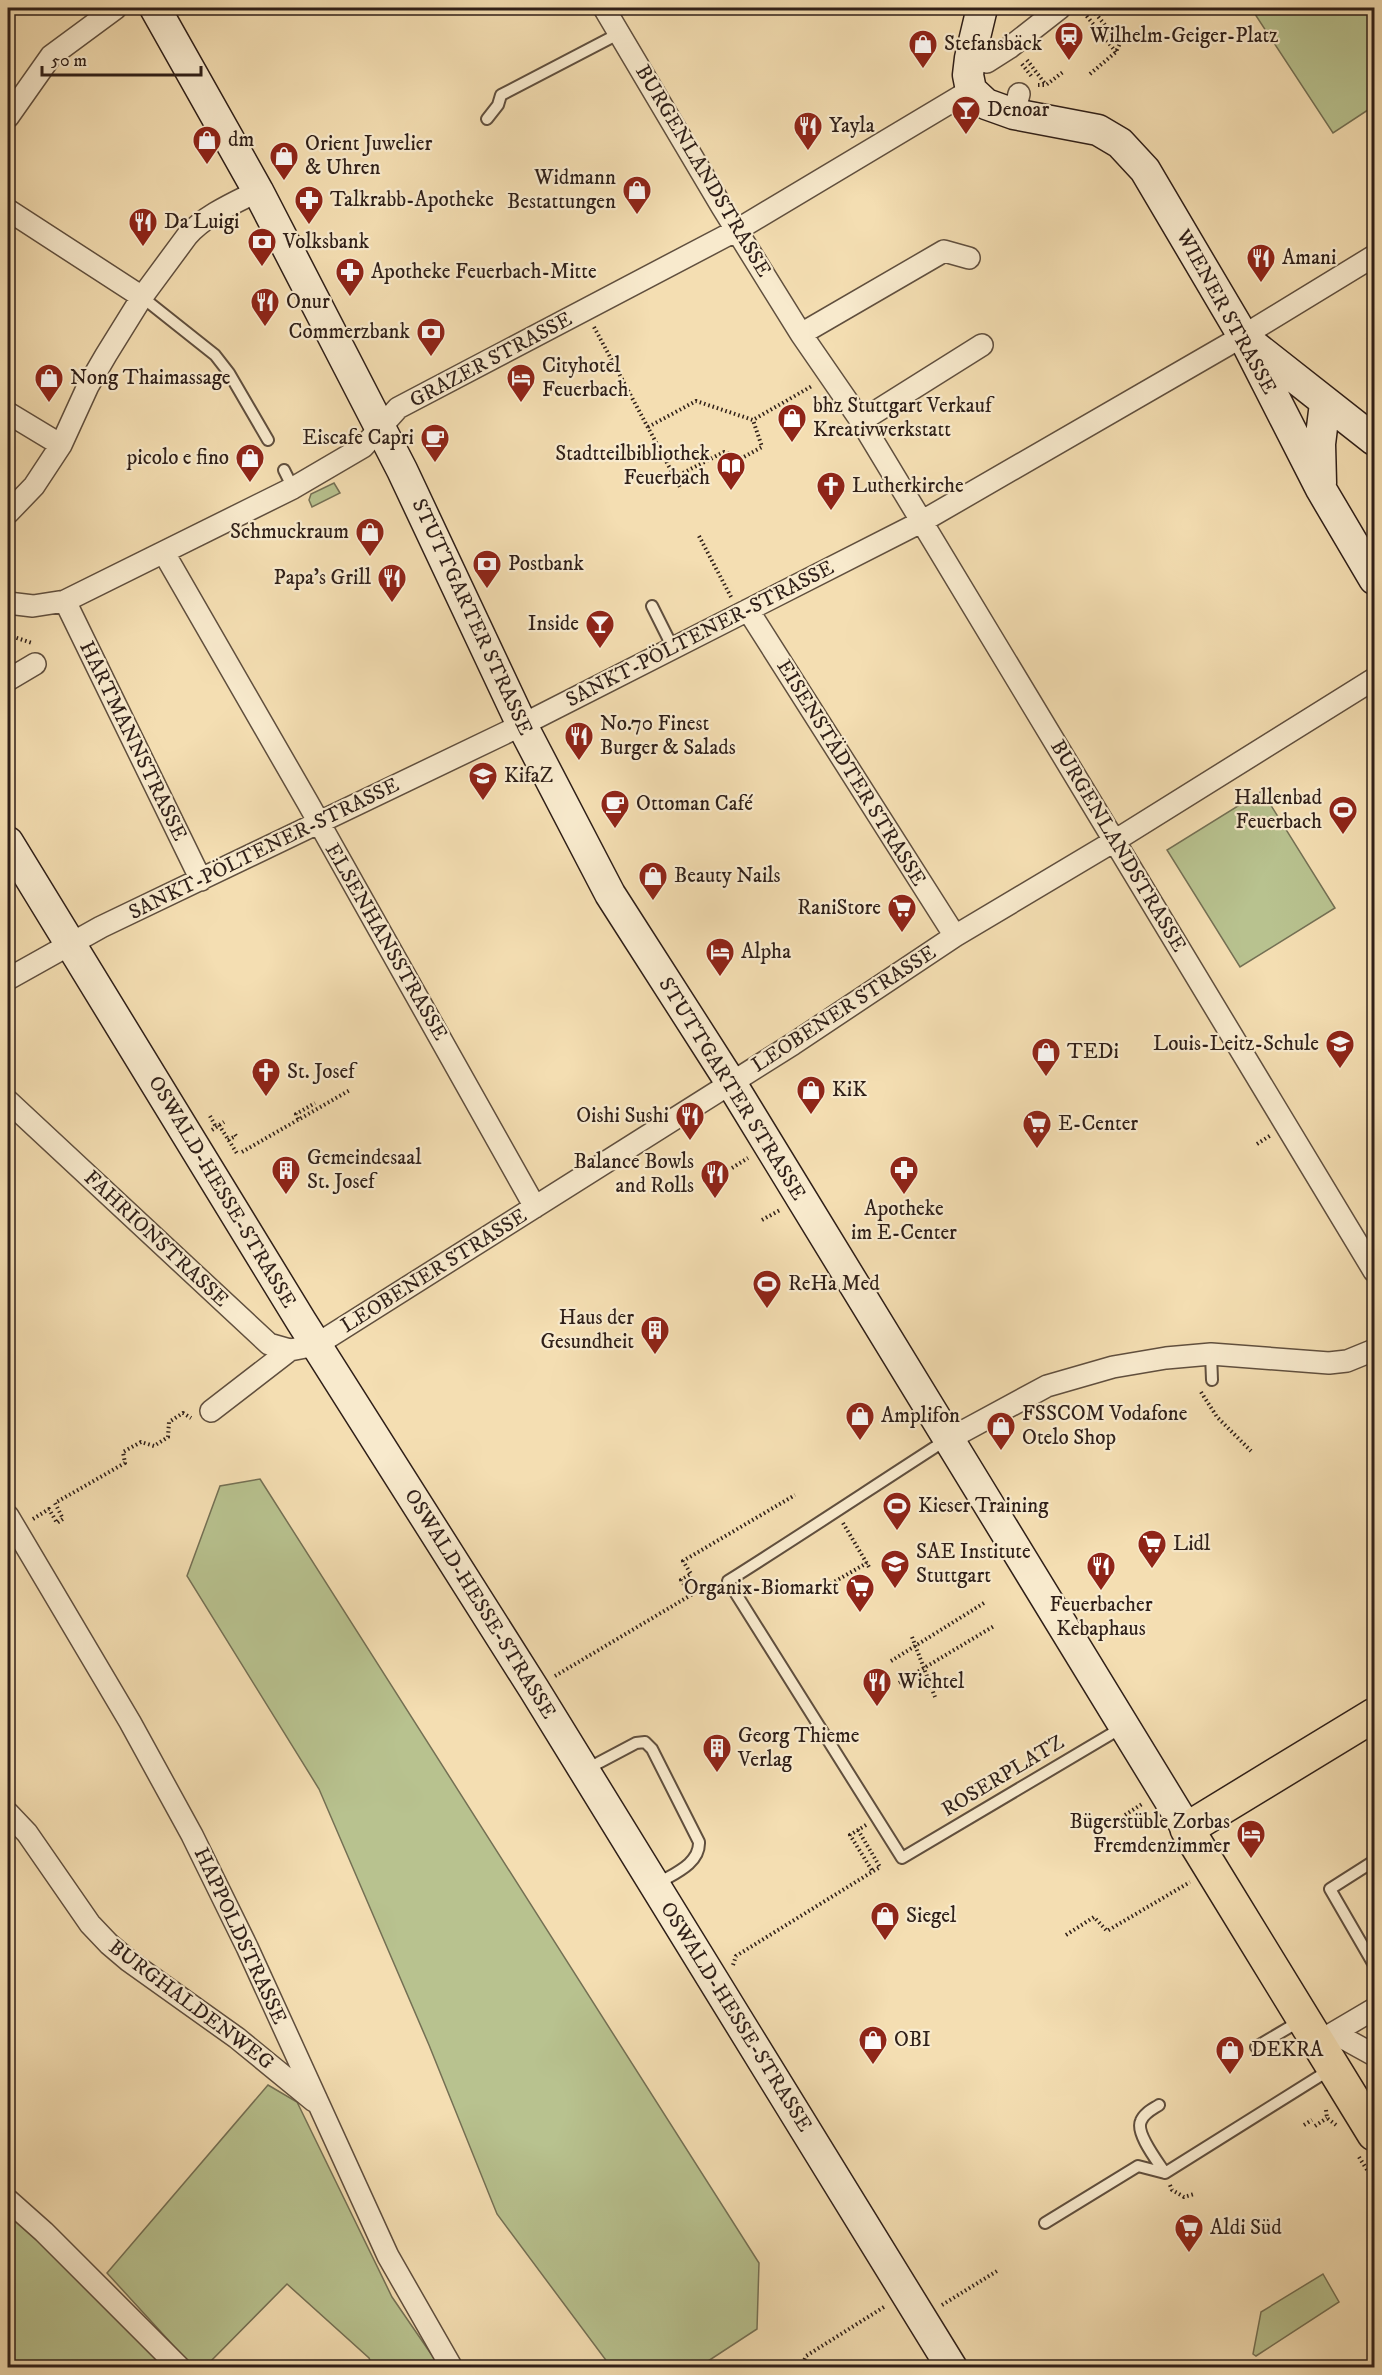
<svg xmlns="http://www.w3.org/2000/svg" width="1382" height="2375" viewBox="0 0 1382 2375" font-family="'IM FELL DW Pica',serif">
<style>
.green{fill:#b8c28f;stroke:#747054;stroke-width:1.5}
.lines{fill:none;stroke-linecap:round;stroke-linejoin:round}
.lane-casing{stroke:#604f3e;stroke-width:14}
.street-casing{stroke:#604f3e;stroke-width:24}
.secondary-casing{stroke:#2f1f18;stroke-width:33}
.primary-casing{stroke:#2f1f18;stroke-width:36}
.path{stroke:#2f1f18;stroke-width:4;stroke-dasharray:1.5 3;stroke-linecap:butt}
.lane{stroke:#f8eacd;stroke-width:10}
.street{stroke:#f8eacd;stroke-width:21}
.secondary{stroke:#f8eacd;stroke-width:30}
.primary{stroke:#f4deb2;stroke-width:33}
.labels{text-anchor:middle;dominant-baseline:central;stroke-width:4.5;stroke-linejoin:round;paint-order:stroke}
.poi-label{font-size:21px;fill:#2f1f18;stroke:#f8eacd;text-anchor:start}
.street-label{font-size:21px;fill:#2f1f18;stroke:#f8eacd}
</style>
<rect width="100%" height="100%" fill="#f4deb2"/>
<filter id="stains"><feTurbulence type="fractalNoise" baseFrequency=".00333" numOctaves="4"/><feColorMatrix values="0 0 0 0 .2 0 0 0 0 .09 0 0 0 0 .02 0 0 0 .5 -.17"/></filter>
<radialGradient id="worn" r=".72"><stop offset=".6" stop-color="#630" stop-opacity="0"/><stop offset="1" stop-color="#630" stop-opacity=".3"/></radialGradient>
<path class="green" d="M 1251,8 L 1374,8 L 1374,106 L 1333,133 Z
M 334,483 L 340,493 L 312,507 L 309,500 L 311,494 Z
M 1262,791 L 1335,908 L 1240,967 L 1167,850 Z
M 260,1479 L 759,2263 L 757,2329 L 699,2367 L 611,2367 L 497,2214 L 429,2045 L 319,1789 L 187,1576 L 220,1486 Z
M 268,2085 L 297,2102 L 392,2297 L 440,2367 L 373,2367 L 369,2358 L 287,2284 L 205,2367 L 193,2367 L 107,2273 Z
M 8,2207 L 165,2367 L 8,2367 Z
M 1323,2274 L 1339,2302 L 1256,2356 L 1253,2354 L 1261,2312 Z"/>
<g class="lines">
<g class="lane-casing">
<path id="lane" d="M 487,119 L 498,105 L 501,95 L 620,33
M 142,297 L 215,355 L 229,373 L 268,440
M 284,470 L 293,488
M 652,606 L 673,648
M 1211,1354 L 1212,1380
M 946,1440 C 873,1487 801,1535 728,1581 L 902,1858 L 1123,1727
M 585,1770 L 636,1743 L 645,1742 L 652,1749 L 699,1842 C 700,1864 673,1874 657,1884
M 1374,1861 L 1330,1889 L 1374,1965
M 1256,2047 L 1300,2021
M 1159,2105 C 1153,2109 1144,2113 1141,2121 C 1135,2133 1158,2162 1165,2173
M 1045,2223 L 1138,2166 L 1165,2173 L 1331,2069"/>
</g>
<g class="street-casing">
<path id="street" d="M 604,8 L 722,207 L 801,334 L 861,421 L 1374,1271
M 970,58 L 987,62 L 1009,48 L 1060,8
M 1014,114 L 1019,94
M 8,117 L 51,56 L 116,8
M 8,210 L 142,297
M 801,334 L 944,251 L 969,258
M 8,413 L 61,445
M 861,421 L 982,345
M 8,513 L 34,486 L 61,445 L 88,386 L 106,355 L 142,297 L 187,236 C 204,216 234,203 258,191
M 164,553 L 308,803 L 535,1207
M 65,601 L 201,880
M 8,603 L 33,606 L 65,601 L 293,488 L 363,447 L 398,408 L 737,230 L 971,90
M 748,610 L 955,936
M 8,680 L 35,664
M 8,979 L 101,927 L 522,725 L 921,522 L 1243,336 L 1374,256
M 8,1101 L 269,1344 L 290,1350 L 316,1345 L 793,1044 L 955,936 L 1116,840 L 1374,679
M 211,1411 L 290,1350
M 949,1439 L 1047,1386 L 1113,1367 L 1166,1358 L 1211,1354 L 1329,1363 L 1347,1361 L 1374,1350
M 8,1516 L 130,1722 L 192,1835 L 247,1947 L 388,2256 L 452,2368
M 8,1813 L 27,1833 L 90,1924 L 109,1944 L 129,1961 L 237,2038 L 314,2101
M 1334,2033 L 1374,2055
M 1318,2042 L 1374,2009
M 8,2200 L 44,2232 L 180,2368"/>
</g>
<g class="secondary-casing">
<path id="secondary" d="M 155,8 L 258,191 L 402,470 L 522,725 L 610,894 L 731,1083 L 1187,1829
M 982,8 L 970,58 L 968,75 L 971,90 L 986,104 L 1014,114 L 1098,130 L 1120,143 L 1145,170 L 1243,336 L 1321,489 L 1374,579
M 1252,344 L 1374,440
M 1321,483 L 1320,444 L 1325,403
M 8,842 L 301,1321 L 534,1689 L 952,2368"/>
</g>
<g class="primary-casing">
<path id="primary" d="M 1374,1715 L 1187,1829 L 1374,2134"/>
</g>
<path class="path" d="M 1081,9 L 1116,52
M 1027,60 L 1046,85
M 1022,64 L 1032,77
M 1090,74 L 1116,52 L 1120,43 L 1091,8
M 1038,85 L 1046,85 L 1063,72
M 594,327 L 681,489
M 648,427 L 696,401 L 753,420 L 812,386
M 675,477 L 724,452 L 742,458 L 762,447 L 753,420
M 699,536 L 731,597
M 8,635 L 32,643
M 210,1116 L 216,1127
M 298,1119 L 296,1114 L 315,1103
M 219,1125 L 238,1155
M 212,1130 L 224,1122
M 228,1140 L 236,1136 L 234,1133
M 1257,1144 L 1271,1135
M 242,1152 L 350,1090
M 732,1168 L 748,1158
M 762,1220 L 780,1210
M 1201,1392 L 1217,1417 L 1251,1451
M 33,1519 L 49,1509 L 57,1523 L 63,1519 L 55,1503 L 125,1463 L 123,1452 L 141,1442 L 154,1446 L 168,1437 L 169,1422 L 183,1413 L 191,1418
M 843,1523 L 869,1567
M 827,1586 L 867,1563
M 912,1637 L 935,1697
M 891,1661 L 984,1603
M 555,1676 L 691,1595 L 681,1580 L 691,1574 L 683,1561 L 795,1495
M 899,1683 L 994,1626
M 1125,1815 L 1142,1804
M 866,1825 L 850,1835 L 873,1872
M 1066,1935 L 1094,1917 L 1107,1931 L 1190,1882
M 733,1965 L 736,1956 L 880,1867 L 858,1830
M 1326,2110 L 1327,2118 L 1336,2125
M 1304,2125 L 1312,2120
M 1315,2126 L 1327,2118
M 1359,2157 L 1374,2181
M 1170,2185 L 1172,2190 L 1184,2197 L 1194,2194
M 942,2305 L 997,2271
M 801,2368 L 806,2356 L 884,2307
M 1211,2368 L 1222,2362 L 1240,2368"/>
<use href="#lane" class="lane"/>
<use href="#street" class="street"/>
<use href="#secondary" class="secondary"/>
<use href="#primary" class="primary"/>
</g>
<defs>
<g id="station-pin" transform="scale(1.5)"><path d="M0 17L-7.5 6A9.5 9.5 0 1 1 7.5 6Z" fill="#8f2418" stroke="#f8eacd"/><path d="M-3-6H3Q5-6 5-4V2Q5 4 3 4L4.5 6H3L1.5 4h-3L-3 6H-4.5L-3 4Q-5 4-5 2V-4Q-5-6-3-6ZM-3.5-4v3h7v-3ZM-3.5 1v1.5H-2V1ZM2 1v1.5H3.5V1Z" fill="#fff"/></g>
<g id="shop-pin" transform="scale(1.5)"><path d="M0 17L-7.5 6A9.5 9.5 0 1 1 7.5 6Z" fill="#8f2418" stroke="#f8eacd"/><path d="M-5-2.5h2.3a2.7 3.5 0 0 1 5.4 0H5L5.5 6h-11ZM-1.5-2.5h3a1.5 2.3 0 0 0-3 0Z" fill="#fff"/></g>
<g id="bar-pin" transform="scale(1.5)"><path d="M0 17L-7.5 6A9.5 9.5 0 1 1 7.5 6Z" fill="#8f2418" stroke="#f8eacd"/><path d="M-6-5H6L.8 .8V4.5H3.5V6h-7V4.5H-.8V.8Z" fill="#fff"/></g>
<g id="restaurant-pin" transform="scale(1.5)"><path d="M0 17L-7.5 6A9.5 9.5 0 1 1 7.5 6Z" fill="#8f2418" stroke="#f8eacd"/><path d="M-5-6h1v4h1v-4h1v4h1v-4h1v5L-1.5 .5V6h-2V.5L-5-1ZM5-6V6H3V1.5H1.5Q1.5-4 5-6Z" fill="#fff"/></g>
<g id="pharmacy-pin" transform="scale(1.5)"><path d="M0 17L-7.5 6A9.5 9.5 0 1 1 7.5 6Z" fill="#8f2418" stroke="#f8eacd"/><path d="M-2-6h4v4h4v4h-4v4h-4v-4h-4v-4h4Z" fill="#fff"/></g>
<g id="bank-pin" transform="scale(1.5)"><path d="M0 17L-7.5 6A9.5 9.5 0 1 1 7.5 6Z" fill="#8f2418" stroke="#f8eacd"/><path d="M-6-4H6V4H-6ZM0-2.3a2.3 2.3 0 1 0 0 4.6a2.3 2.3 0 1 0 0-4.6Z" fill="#fff"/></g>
<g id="hotel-pin" transform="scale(1.5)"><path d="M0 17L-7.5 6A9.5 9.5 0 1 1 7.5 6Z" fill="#8f2418" stroke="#f8eacd"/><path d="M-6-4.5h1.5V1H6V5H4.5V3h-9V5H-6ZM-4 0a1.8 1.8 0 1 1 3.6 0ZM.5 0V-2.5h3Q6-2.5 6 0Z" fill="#fff"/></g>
<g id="cafe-pin" transform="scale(1.5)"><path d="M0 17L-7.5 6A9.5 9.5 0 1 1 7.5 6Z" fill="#8f2418" stroke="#f8eacd"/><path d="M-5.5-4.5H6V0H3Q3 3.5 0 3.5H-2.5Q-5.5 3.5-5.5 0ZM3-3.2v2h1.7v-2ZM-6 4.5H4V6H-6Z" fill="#fff"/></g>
<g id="library-pin" transform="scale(1.5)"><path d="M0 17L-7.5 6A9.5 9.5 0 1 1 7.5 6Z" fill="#8f2418" stroke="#f8eacd"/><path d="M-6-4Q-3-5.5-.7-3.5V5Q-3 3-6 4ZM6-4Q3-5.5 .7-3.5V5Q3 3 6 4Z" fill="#fff"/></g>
<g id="church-pin" transform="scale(1.5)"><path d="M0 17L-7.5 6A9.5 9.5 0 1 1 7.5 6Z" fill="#8f2418" stroke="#f8eacd"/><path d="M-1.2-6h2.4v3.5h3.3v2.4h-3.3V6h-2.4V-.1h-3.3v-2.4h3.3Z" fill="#fff"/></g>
<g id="school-pin" transform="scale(1.5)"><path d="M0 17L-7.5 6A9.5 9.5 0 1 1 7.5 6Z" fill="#8f2418" stroke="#f8eacd"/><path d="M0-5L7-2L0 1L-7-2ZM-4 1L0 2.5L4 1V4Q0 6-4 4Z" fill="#fff"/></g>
<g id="stadium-pin" transform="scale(1.5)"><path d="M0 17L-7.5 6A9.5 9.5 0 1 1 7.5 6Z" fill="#8f2418" stroke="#f8eacd"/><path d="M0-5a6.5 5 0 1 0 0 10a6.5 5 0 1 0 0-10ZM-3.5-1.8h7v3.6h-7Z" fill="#fff"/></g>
<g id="supermarket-pin" transform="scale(1.5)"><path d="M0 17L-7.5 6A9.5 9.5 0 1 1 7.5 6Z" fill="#8f2418" stroke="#f8eacd"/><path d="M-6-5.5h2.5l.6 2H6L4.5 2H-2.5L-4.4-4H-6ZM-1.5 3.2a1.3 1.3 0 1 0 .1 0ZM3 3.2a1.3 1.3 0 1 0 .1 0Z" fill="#fff"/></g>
<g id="building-pin" transform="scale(1.5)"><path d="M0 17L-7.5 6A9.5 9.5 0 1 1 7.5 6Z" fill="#8f2418" stroke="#f8eacd"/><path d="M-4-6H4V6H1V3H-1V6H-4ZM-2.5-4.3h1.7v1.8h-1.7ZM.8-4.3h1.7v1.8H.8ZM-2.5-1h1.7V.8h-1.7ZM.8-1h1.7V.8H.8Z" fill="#fff"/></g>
<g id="university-pin" transform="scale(1.5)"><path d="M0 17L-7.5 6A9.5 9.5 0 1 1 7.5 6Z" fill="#8f2418" stroke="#f8eacd"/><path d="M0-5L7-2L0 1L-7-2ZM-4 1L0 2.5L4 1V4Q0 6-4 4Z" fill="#fff"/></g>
</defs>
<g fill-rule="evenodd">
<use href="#station-pin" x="1069" y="36"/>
<use href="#shop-pin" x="923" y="44"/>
<use href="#bar-pin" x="966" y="110"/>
<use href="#restaurant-pin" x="808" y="126"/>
<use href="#shop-pin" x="207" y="140"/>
<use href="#shop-pin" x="284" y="156"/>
<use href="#shop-pin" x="637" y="190"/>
<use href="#pharmacy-pin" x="309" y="200"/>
<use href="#restaurant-pin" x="143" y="222"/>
<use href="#bank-pin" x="262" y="242"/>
<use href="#restaurant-pin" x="1261" y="258"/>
<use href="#pharmacy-pin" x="350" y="272"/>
<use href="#restaurant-pin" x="265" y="302"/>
<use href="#bank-pin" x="431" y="332"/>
<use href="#shop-pin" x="49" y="378"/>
<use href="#hotel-pin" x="521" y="378"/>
<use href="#shop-pin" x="792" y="418"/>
<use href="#cafe-pin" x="435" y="438"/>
<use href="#shop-pin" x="250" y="458"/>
<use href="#library-pin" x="731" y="466"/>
<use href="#church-pin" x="831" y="486"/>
<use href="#shop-pin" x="370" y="532"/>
<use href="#bank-pin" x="487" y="564"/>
<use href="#restaurant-pin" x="392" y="578"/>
<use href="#bar-pin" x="600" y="624"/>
<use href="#restaurant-pin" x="579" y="736"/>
<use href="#school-pin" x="483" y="776"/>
<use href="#cafe-pin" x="615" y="804"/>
<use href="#stadium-pin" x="1343" y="810"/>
<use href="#shop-pin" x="653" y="876"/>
<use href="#supermarket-pin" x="902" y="908"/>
<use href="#hotel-pin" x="720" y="952"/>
<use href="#school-pin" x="1340" y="1044"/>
<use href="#shop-pin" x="1046" y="1052"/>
<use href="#church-pin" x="266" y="1072"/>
<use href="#shop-pin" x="811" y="1090"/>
<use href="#restaurant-pin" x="690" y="1116"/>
<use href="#supermarket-pin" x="1037" y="1124"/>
<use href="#building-pin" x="286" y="1170"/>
<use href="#pharmacy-pin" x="904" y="1170"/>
<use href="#restaurant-pin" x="715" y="1174"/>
<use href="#stadium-pin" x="767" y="1284"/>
<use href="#building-pin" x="655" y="1330"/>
<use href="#shop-pin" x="860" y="1416"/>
<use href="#shop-pin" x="1001" y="1426"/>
<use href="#stadium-pin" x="897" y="1506"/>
<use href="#supermarket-pin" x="1152" y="1544"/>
<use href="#university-pin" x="895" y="1564"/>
<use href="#restaurant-pin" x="1101" y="1566"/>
<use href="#supermarket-pin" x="860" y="1588"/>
<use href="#restaurant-pin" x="877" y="1682"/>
<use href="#building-pin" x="717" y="1748"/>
<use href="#hotel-pin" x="1251" y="1834"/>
<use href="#shop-pin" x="885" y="1916"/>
<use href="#shop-pin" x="873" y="2040"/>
<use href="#shop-pin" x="1230" y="2050"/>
<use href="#supermarket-pin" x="1189" y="2228"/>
</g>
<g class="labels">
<g class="poi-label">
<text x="1090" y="36">Wilhelm-Geiger-Platz</text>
<text x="944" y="44">Stefansbäck</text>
<text x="987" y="110">Denoar</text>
<text x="829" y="126">Yayla</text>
<text x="228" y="140">dm</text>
<text x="305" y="144">Orient Juwelier<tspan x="305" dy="24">&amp; Uhren</tspan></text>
<text x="616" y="178" text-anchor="end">Widmann<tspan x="616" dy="24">Bestattungen</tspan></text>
<text x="330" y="200">Talkrabb-Apotheke</text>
<text x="164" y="222">Da Luigi</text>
<text x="283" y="242">Volksbank</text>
<text x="1282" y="258">Amani</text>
<text x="371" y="272">Apotheke Feuerbach-Mitte</text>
<text x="286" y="302">Onur</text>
<text x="410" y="332" text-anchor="end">Commerzbank</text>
<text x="542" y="366">Cityhotel<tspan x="542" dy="24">Feuerbach</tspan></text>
<text x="70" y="378">Nong Thaimassage</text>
<text x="813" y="406">bhz Stuttgart Verkauf<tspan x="813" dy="24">Kreativwerkstatt</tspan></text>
<text x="414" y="438" text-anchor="end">Eiscafe Capri</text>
<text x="710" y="454" text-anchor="end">Stadtteilbibliothek<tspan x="710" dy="24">Feuerbach</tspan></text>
<text x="229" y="458" text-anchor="end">picolo e fino</text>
<text x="852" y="486">Lutherkirche</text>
<text x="349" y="532" text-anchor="end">Schmuckraum</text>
<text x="508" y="564">Postbank</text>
<text x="371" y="578" text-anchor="end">Papa's Grill</text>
<text x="579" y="624" text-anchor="end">Inside</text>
<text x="600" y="724">No.70 Finest<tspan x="600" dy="24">Burger &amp; Salads</tspan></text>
<text x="504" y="776">KifaZ</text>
<text x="1322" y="798" text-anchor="end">Hallenbad<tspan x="1322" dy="24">Feuerbach</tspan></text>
<text x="636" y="804">Ottoman Café</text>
<text x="674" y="876">Beauty Nails</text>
<text x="881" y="908" text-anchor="end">RaniStore</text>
<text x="741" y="952">Alpha</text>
<text x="1319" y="1044" text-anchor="end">Louis-Leitz-Schule</text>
<text x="1067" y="1052">TEDi</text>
<text x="287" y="1072">St. Josef</text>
<text x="832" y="1090">KiK</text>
<text x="669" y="1116" text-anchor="end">Oishi Sushi</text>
<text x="1058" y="1124">E-Center</text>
<text x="307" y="1158">Gemeindesaal<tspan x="307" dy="24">St. Josef</tspan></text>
<text x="694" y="1162" text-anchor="end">Balance Bowls<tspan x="694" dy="24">and Rolls</tspan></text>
<text x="904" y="1209" text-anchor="middle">Apotheke<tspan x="904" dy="24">im E-Center</tspan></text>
<text x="788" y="1284">ReHa Med</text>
<text x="634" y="1318" text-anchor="end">Haus der<tspan x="634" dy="24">Gesundheit</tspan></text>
<text x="1022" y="1414">FSSCOM Vodafone<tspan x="1022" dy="24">Otelo Shop</tspan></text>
<text x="881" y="1416">Amplifon</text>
<text x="918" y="1506">Kieser Training</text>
<text x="1173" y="1544">Lidl</text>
<text x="916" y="1552">SAE Institute<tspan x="916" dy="24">Stuttgart</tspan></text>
<text x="839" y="1588" text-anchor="end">Organix-Biomarkt</text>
<text x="1101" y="1605" text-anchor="middle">Feuerbacher<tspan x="1101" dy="24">Kebaphaus</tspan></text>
<text x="898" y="1682">Wichtel</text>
<text x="738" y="1736">Georg Thieme<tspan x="738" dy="24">Verlag</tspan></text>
<text x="1230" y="1822" text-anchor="end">Bügerstüble Zorbas<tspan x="1230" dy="24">Fremdenzimmer</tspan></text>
<text x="906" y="1916">Siegel</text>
<text x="894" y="2040">OBI</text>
<text x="1251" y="2050">DEKRA</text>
<text x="1210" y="2228">Aldi Süd</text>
</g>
<g class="street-label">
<text transform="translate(703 171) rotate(59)">BURGENLANDSTRASSE</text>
<text transform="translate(1226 312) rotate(61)">WIENER STRASSE</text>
<text transform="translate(491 360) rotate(-28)">GRAZER STRASSE</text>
<text transform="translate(472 617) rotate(65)">STUTTGARTER STRASSE</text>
<text transform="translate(700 634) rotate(-27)">SANKT-PÖLTENER-STRASSE</text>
<text transform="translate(133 741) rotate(64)">HARTMANNSTRASSE</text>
<text transform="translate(851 773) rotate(58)">EISENSTÄDTER STRASSE</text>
<text transform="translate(1118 846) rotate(59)">BURGENLANDSTRASSE</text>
<text transform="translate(264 849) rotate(-26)">SANKT-PÖLTENER-STRASSE</text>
<text transform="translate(386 942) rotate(60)">ELSENHANSSTRASSE</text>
<text transform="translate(844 1009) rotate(-33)">LEOBENER STRASSE</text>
<text transform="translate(732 1089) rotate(58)">STUTTGARTER STRASSE</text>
<text transform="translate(222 1192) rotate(59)">OSWALD-HESSE-STRASSE</text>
<text transform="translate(156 1239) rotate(43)">FAHRIONSTRASSE</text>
<text transform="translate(434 1271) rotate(-32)">LEOBENER STRASSE</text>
<text transform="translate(480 1604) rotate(58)">OSWALD-HESSE-STRASSE</text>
<text transform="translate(1003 1776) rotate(-31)">ROSERPLATZ</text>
<text transform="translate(240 1936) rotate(65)">HAPPOLDSTRASSE</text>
<text transform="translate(191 2005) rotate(37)">BURGHALDENWEG</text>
<text transform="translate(736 2017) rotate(58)">OSWALD-HESSE-STRASSE</text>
</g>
</g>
<rect width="1382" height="2375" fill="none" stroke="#f4deb2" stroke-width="30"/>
<rect x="9" y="9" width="1364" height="2357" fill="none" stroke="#2f1f18" stroke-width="3"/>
<rect x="15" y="15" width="1352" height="2345" fill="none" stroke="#2f1f18" stroke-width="1.5"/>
<path d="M42 66v9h159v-9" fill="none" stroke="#2f1f18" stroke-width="3"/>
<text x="51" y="66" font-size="18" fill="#2f1f18" stroke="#f8eacd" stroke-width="4.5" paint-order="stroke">50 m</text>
<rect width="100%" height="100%" filter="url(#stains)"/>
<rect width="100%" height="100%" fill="url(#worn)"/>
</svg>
